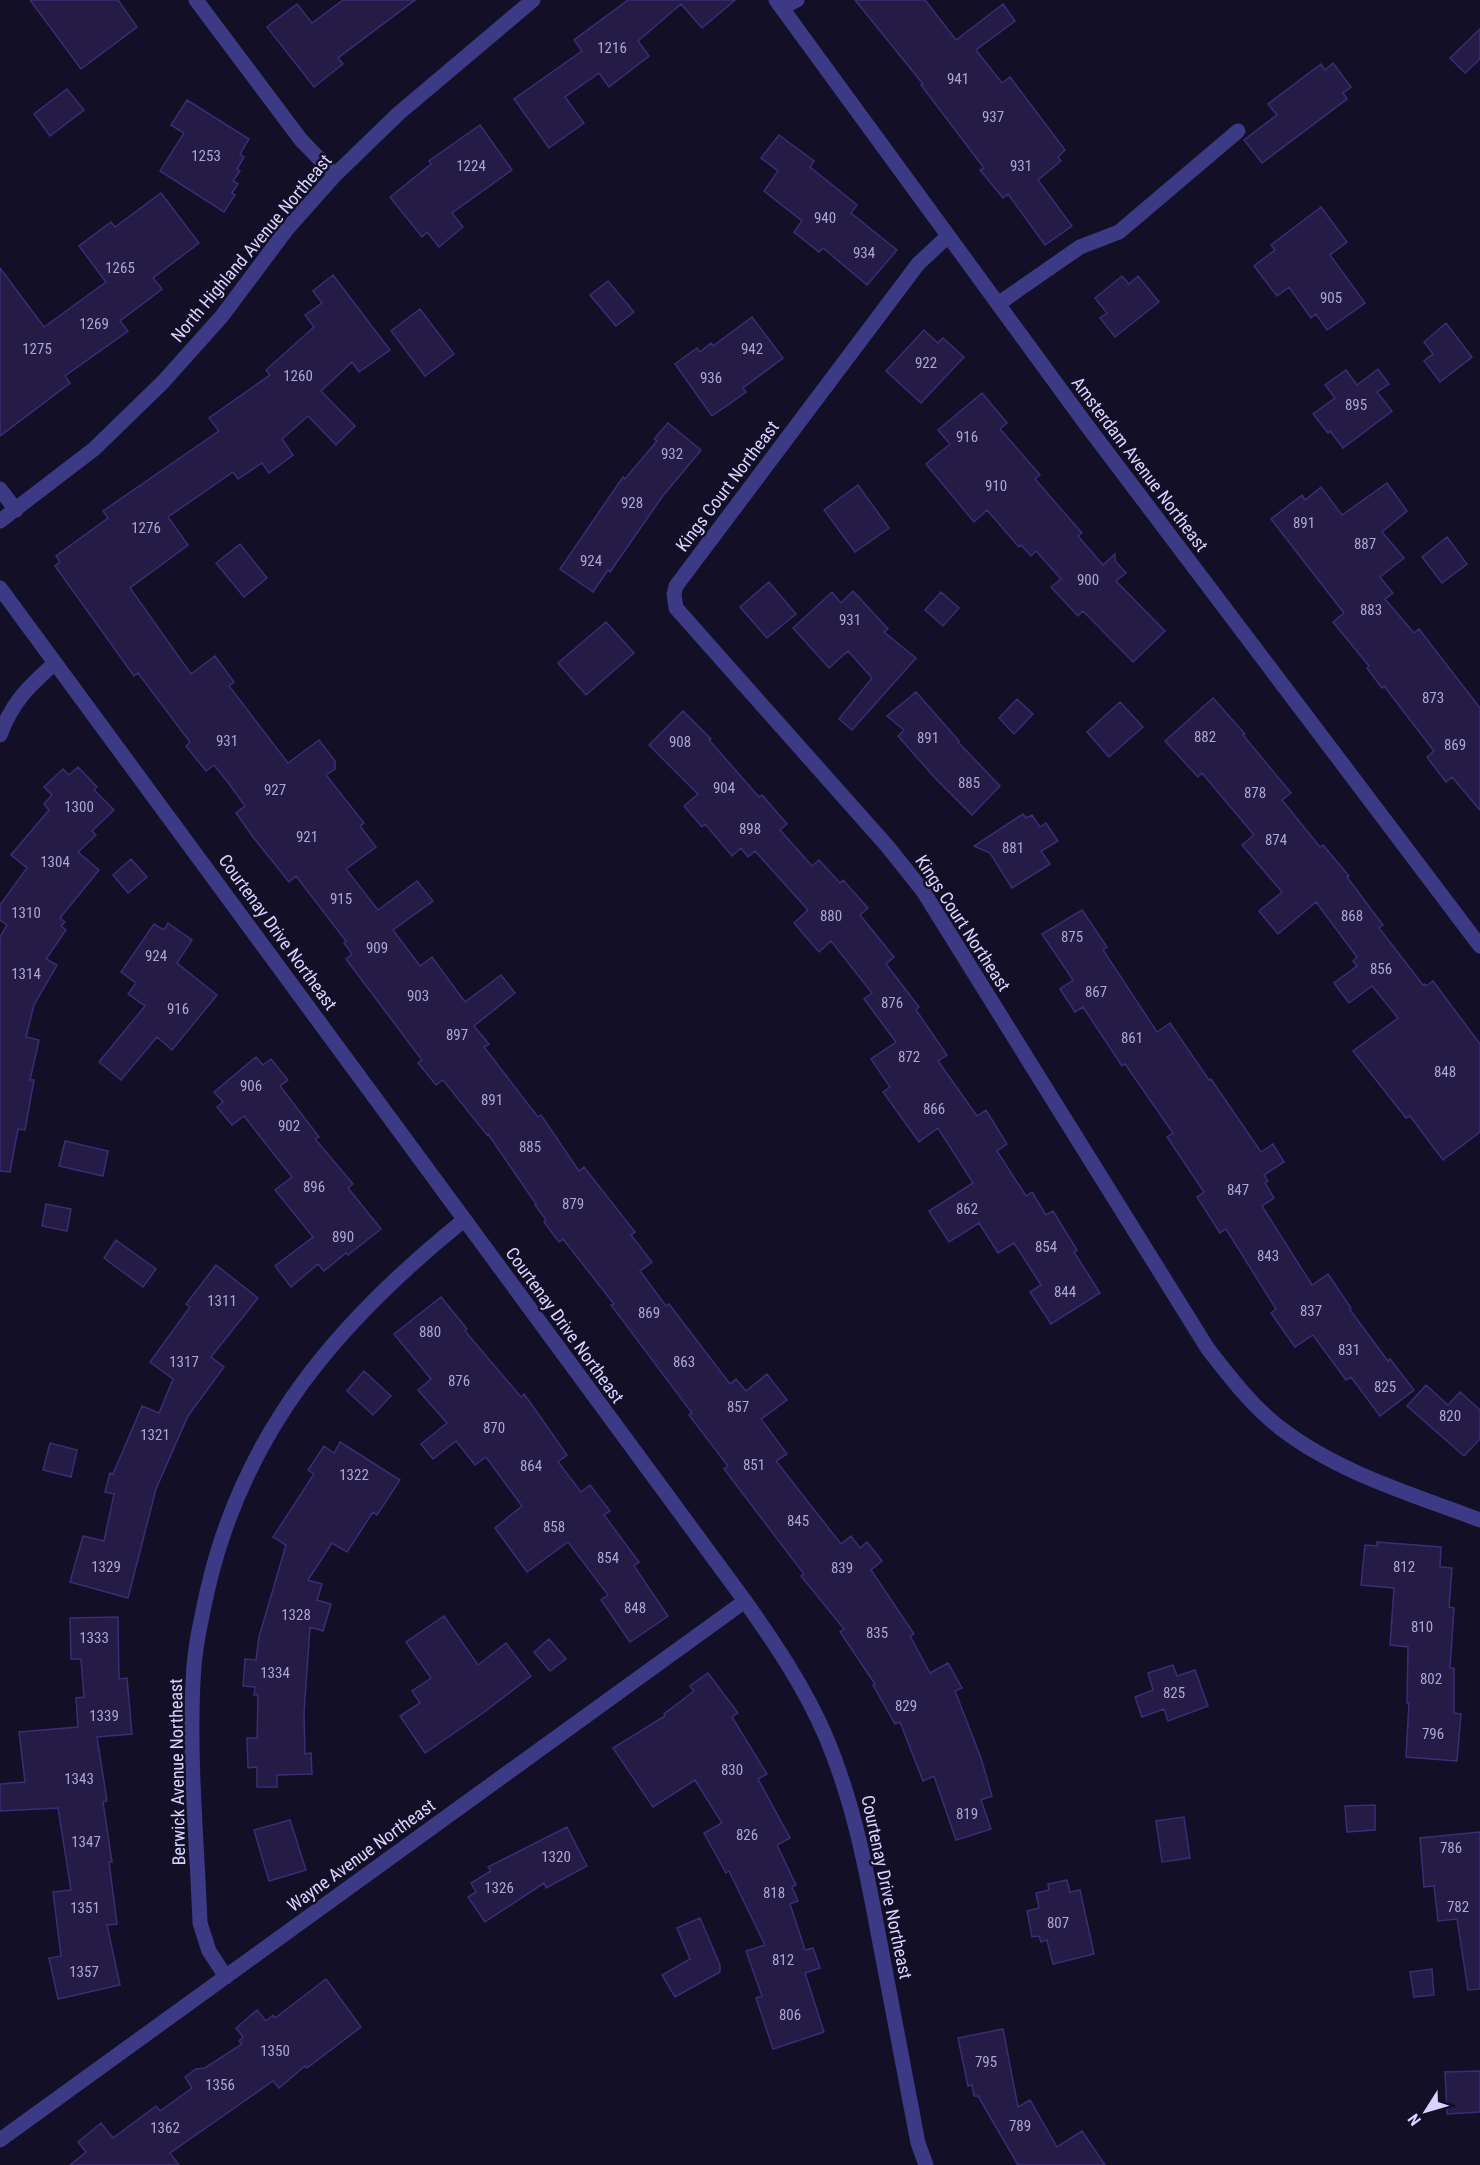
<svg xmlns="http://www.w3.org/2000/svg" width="1480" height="2165" viewBox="0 0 1480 2165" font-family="'Roboto Condensed',sans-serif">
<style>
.building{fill:#241b47;stroke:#3b2d73;stroke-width:1.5}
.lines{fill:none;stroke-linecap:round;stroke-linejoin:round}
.minor{stroke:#3d3a85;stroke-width:15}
.labels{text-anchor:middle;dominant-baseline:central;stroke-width:5;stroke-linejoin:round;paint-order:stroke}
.number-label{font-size:15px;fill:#aca6d1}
.street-label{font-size:18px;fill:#d9d4ff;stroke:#130f26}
</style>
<rect width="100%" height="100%" fill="#130f26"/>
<path class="building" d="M 30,0 L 118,0 L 137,27 L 81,69 Z
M 343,0 L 415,0 L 338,58 L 343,64 L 314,87 L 267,27 L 297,4 L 312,23 Z
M 628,0 L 735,0 L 702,28 L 681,4 L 638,41 L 649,56 L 609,87 L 599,73 L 565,97 L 584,123 L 549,148 L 514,99 L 582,51 L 574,40 Z
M 855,0 L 925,0 L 956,40 L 1003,4 L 1015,21 L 976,50 L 1002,83 L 1010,77 L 1065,150 L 1058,157 L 1061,161 L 1038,180 L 1072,226 L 1045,245 L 1008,194 L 1003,198 L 980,170 L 984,168 L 921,85 L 923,84 Z
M 1480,29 L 1480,59 L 1465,73 L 1450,58 Z
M 1333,63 L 1351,87 L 1343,93 L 1347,99 L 1262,163 L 1244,140 L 1277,115 L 1268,104 L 1321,64 L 1325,70 Z
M 67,89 L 84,110 L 50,136 L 34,114 Z
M 187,100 L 249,139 L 240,154 L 244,157 L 237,169 L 240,171 L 233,181 L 238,184 L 232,193 L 235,195 L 224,212 L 160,171 L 184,133 L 171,125 Z
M 480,125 L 512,170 L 452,213 L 463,227 L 439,247 L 427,232 L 422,237 L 390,197 L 431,164 L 429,161 Z
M 779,135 L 814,161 L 810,167 L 857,205 L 851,213 L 897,250 L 867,285 L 823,248 L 819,252 L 794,232 L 802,221 L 764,191 L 778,171 L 761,158 Z
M 161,193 L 199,243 L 153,278 L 162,289 L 120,321 L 128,331 L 65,376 L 70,383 L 0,436 L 0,268 L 44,327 L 106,282 L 79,246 L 111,222 L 115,227 Z
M 1321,207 L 1347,242 L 1330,255 L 1365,303 L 1327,330 L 1316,314 L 1311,318 L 1289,287 L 1277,296 L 1254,266 L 1275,250 L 1271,245 Z
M 333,275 L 390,350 L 359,372 L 352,362 L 321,391 L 355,426 L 336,445 L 308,416 L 282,439 L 293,455 L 269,473 L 262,463 L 238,479 L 233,472 L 168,517 L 188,545 L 130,588 L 191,674 L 215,656 L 234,682 L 229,686 L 288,763 L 319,740 L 335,761 L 335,769 L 326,775 L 364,823 L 360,826 L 376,847 L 346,869 L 378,910 L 417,881 L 433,901 L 393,930 L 420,966 L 432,957 L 465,1002 L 501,975 L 515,993 L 474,1026 L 489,1044 L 484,1047 L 538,1117 L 541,1115 L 579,1171 L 584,1167 L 635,1232 L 631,1235 L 652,1262 L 640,1271 L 666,1306 L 669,1304 L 730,1384 L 736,1379 L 746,1391 L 767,1374 L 787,1400 L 761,1419 L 787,1454 L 776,1461 L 841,1544 L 851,1536 L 860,1548 L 867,1542 L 882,1561 L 871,1570 L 914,1634 L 910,1636 L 930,1673 L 948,1663 L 962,1688 L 955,1691 L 981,1758 L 992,1796 L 981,1800 L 991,1829 L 956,1840 L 934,1776 L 923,1781 L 900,1722 L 895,1724 L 873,1685 L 875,1684 L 840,1632 L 844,1629 L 801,1576 L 804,1574 L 724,1469 L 728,1466 L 689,1415 L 692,1413 L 611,1305 L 614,1304 L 563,1239 L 559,1242 L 544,1222 L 546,1220 L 535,1205 L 536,1204 L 488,1134 L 487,1135 L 443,1080 L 436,1085 L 418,1063 L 422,1060 L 346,959 L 352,954 L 344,943 L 346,941 L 296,876 L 289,882 L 253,837 L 236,813 L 245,806 L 227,781 L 214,765 L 206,771 L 186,746 L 190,742 L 138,673 L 134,676 L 55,566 L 60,562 L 56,556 L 108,518 L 103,511 L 219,431 L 209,418 L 270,375 L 266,370 L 314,327 L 305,315 L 322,303 L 313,291 Z
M 1122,276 L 1129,284 L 1138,276 L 1159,302 L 1115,337 L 1100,318 L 1107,313 L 1095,298 Z
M 608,281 L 634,312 L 616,326 L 590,295 Z
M 420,309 L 454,354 L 425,376 L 391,331 Z
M 752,317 L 783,358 L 743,388 L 746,392 L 712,416 L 675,364 L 697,348 L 700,352 L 711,343 L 713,346 Z
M 1446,323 L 1472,357 L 1440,382 L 1424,361 L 1433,354 L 1424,342 Z
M 924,330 L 938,343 L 943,338 L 964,357 L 921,403 L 886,371 Z
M 1378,369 L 1389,384 L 1377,392 L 1392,411 L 1343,448 L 1330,431 L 1328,433 L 1313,414 L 1335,398 L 1325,385 L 1346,370 L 1357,385 Z
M 982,393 L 1007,423 L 1000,429 L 1040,475 L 1035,479 L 1082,533 L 1078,536 L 1103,565 L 1115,554 L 1115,561 L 1126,573 L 1116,581 L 1165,631 L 1133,662 L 1083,611 L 1078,616 L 1051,587 L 1061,579 L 1036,551 L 1031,556 L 1021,545 L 1019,547 L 987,510 L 974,522 L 926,464 L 950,444 L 938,430 Z
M 668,423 L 701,450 L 662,497 L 610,572 L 608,570 L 593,592 L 560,569 L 623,477 L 625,479 L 657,441 L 654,439 Z
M 1387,483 L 1407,511 L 1382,532 L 1404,558 L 1380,577 L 1393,593 L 1385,599 L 1414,633 L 1419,629 L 1480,708 L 1480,810 L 1452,777 L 1446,782 L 1427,757 L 1434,751 L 1384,686 L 1382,688 L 1367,668 L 1369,666 L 1333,622 L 1344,613 L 1271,519 L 1302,495 L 1305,500 L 1321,487 L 1342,515 Z
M 858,485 L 889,528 L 855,552 L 824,510 Z
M 1447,537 L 1467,564 L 1442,583 L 1422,557 Z
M 240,544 L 267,578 L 244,597 L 216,563 Z
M 769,582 L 796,614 L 767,638 L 740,607 Z
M 853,591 L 888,629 L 884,632 L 916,658 L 852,730 L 839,719 L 872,678 L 848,651 L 829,668 L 793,628 L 832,592 L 841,603 Z
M 941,592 L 959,608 L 943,626 L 925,610 Z
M 606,622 L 634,653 L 586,695 L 558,663 Z
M 916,692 L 959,741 L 958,742 L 1000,786 L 972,815 L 935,778 L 898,736 L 904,730 L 887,716 Z
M 1213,698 L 1245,734 L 1243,735 L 1291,793 L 1282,800 L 1320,847 L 1323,845 L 1349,876 L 1347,877 L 1383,925 L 1379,928 L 1423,985 L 1425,984 L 1426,986 L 1433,981 L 1480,1044 L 1480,1132 L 1443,1160 L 1410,1116 L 1406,1118 L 1353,1051 L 1398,1018 L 1372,986 L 1349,1003 L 1334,983 L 1357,966 L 1353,961 L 1357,957 L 1316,902 L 1278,934 L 1259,911 L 1282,892 L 1242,845 L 1254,835 L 1202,773 L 1198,777 L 1165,741 Z
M 1017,699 L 1033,714 L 1014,734 L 999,718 Z
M 1120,702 L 1143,727 L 1109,757 L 1087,732 Z
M 683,711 L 711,739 L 709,740 L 759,797 L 762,795 L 787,824 L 780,830 L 812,866 L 819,860 L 840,883 L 843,880 L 868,908 L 860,915 L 894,957 L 886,964 L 919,1007 L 916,1010 L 947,1055 L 938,1061 L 977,1116 L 986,1110 L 1007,1144 L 997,1151 L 1026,1196 L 1032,1192 L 1046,1215 L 1053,1211 L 1077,1250 L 1074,1252 L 1100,1293 L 1051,1324 L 1030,1292 L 1041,1285 L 1014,1243 L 998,1253 L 979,1223 L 949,1242 L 929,1211 L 973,1183 L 938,1128 L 919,1142 L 883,1092 L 890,1087 L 871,1059 L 896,1042 L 864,999 L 872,993 L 831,941 L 819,952 L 794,923 L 808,910 L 755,851 L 748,857 L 741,848 L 732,856 L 705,824 L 702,827 L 684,806 L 698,794 L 649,745 Z
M 78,767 L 97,787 L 94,790 L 114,810 L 92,831 L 96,835 L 78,852 L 99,870 L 60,918 L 65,922 L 61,926 L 66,930 L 46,959 L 57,965 L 34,1005 L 26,1037 L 39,1040 L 30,1080 L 34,1080 L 25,1130 L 18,1129 L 10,1172 L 0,1171 L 0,937 L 7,925 L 0,920 L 0,905 L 27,868 L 11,855 L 49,810 L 44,804 L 52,795 L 44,787 L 63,769 L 69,775 Z
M 1023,814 L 1026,818 L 1032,815 L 1040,827 L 1046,823 L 1058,841 L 1041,851 L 1050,864 L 1012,888 L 990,853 L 974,846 Z
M 131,859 L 147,877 L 128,893 L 113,875 Z
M 1082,910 L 1107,947 L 1103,950 L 1157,1032 L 1170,1023 L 1209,1080 L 1211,1079 L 1261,1152 L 1273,1144 L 1284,1162 L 1264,1175 L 1268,1181 L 1265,1183 L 1274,1198 L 1262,1206 L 1312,1285 L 1328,1274 L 1351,1308 L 1350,1310 L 1388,1361 L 1390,1359 L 1414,1390 L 1380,1416 L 1351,1377 L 1346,1380 L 1313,1335 L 1295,1347 L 1271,1313 L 1276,1309 L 1226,1229 L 1220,1233 L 1197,1197 L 1204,1192 L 1167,1137 L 1173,1133 L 1125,1064 L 1122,1066 L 1083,1007 L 1075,1012 L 1060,989 L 1073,980 L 1042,934 Z
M 168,923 L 192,940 L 177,963 L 217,995 L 172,1050 L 157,1037 L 121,1080 L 99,1062 L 145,1006 L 128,994 L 136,983 L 121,972 L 154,924 L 164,930 Z
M 256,1057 L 263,1065 L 271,1059 L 288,1080 L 280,1086 L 319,1137 L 315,1139 L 353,1184 L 348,1188 L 381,1229 L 348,1255 L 346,1253 L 324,1271 L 318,1264 L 291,1287 L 275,1266 L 313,1237 L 275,1190 L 292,1177 L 244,1116 L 232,1125 L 217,1107 L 223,1102 L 214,1092 Z
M 65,1141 L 108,1151 L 103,1176 L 59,1166 Z
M 46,1204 L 71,1209 L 67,1231 L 42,1226 Z
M 116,1240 L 156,1269 L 143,1287 L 104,1258 Z
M 216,1265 L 258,1298 L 211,1357 L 224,1367 L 188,1416 L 156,1489 L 128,1598 L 70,1582 L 83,1536 L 104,1541 L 114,1494 L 105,1492 L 110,1473 L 113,1474 L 142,1406 L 159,1413 L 173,1379 L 150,1362 L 190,1307 L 186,1304 Z
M 441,1297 L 467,1329 L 465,1331 L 521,1397 L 524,1394 L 539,1415 L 567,1455 L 558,1462 L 581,1492 L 590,1485 L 610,1511 L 604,1515 L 639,1562 L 634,1566 L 668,1616 L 630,1642 L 601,1600 L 608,1595 L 568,1542 L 527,1572 L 495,1528 L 522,1506 L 486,1457 L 475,1465 L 456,1441 L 433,1459 L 421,1444 L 447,1423 L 418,1390 L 431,1379 L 394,1334 Z
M 364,1371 L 391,1396 L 373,1415 L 347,1391 Z
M 1426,1385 L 1448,1405 L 1460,1392 L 1480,1410 L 1480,1439 L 1464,1456 L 1407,1406 Z
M 340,1442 L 400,1480 L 377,1515 L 373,1512 L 347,1552 L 332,1543 L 308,1580 L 322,1584 L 317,1600 L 331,1604 L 323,1631 L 310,1627 L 304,1713 L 305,1754 L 311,1753 L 312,1774 L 277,1775 L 277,1787 L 257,1787 L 257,1767 L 248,1768 L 247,1738 L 257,1738 L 258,1695 L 254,1695 L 255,1687 L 243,1686 L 245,1659 L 256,1660 L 259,1637 L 286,1545 L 273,1537 L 314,1474 L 308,1470 L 324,1446 L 334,1453 Z
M 50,1443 L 77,1450 L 71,1477 L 43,1470 Z
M 1377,1542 L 1441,1547 L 1440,1567 L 1452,1568 L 1449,1607 L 1454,1608 L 1450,1668 L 1454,1668 L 1454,1713 L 1461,1714 L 1457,1761 L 1406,1757 L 1409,1703 L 1407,1703 L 1408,1647 L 1390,1645 L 1394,1588 L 1361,1585 L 1365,1545 L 1377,1546 Z
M 444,1616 L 478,1665 L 506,1643 L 531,1676 L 483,1713 L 425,1753 L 400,1716 L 420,1703 L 412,1691 L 431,1678 L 406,1642 Z
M 118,1617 L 119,1679 L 127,1678 L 132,1734 L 97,1737 L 107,1801 L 103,1802 L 112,1862 L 109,1862 L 117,1924 L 107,1925 L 120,1985 L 58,1999 L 49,1958 L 61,1956 L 53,1892 L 71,1890 L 58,1808 L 0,1811 L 0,1784 L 25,1782 L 19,1732 L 78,1727 L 76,1698 L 84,1697 L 81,1659 L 71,1659 L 70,1618 Z
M 549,1639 L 566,1659 L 550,1671 L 534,1652 Z
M 1173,1665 L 1177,1676 L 1195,1670 L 1208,1706 L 1168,1721 L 1164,1709 L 1142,1717 L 1135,1697 L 1153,1690 L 1148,1673 Z
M 708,1673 L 738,1713 L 732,1717 L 767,1774 L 758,1779 L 790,1838 L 777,1845 L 796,1885 L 792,1887 L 798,1901 L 790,1904 L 805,1950 L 813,1948 L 820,1968 L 805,1973 L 824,2032 L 773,2049 L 756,1998 L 762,1996 L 746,1951 L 765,1945 L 729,1871 L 726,1873 L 704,1833 L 722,1823 L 695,1780 L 653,1807 L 613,1748 L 665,1716 L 664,1714 L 694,1691 L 690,1686 Z
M 1375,1805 L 1375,1830 L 1347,1832 L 1345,1806 Z
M 1184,1817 L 1190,1858 L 1162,1862 L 1156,1821 Z
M 290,1820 L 306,1870 L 269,1881 L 254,1830 Z
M 567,1827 L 587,1866 L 546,1888 L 544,1883 L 485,1922 L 468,1897 L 476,1892 L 471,1883 L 491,1871 L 488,1867 Z
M 1480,1832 L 1480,1989 L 1468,1990 L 1457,1919 L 1438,1921 L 1434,1886 L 1424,1887 L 1420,1838 Z
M 1067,1880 L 1070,1892 L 1080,1890 L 1094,1954 L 1053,1964 L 1047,1940 L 1041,1942 L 1039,1936 L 1032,1937 L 1027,1911 L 1039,1908 L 1036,1893 L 1049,1890 L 1048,1884 Z
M 700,1918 L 720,1965 L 720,1972 L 675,1997 L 662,1975 L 690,1959 L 677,1928 Z
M 1432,1969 L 1434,1995 L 1414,1997 L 1410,1972 Z
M 326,1979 L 361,2027 L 307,2068 L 305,2066 L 279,2088 L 273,2081 L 170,2153 L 179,2165 L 70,2165 L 86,2152 L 78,2142 L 101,2123 L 113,2138 L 156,2106 L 160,2111 L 192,2088 L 185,2077 L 196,2069 L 205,2068 L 242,2044 L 239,2041 L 243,2037 L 236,2028 L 257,2010 L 266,2021 L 273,2015 L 275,2018 Z
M 1003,2029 L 1018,2107 L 1030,2100 L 1057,2147 L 1082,2131 L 1105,2165 L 1018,2165 L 978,2096 L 974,2096 L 972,2085 L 968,2086 L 958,2038 Z
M 1480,2071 L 1480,2112 L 1447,2114 L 1445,2072 Z"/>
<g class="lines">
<path class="minor" d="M 196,0 L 301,140 L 335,175
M 776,0 L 1085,423 L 1480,946
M 782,8 L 797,0
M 948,236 L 918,264 L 676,586 L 674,594 L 676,608 L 888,847 L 923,891 L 1208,1349 C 1230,1377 1251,1405 1279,1427 C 1338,1473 1412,1494 1480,1520
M 998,304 L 1080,247 L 1119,232 L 1238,131
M 0,489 L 16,510
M 0,521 L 94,449 L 163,382 L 222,316 L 287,229 L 335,175 L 398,114 L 533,0
M 0,588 L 745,1601 C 776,1645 805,1688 826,1737 C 854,1803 867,1873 880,1943 C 893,2010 906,2077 918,2143 L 926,2165
M 0,735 C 13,701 29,686 55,663
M 226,1977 L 209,1951 L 200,1923 C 197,1843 189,1762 193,1682 C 194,1650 201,1620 208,1588 C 245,1429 340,1320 464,1220
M 0,2140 L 745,1601"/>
</g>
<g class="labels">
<g class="number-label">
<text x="612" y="48">1216</text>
<text x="958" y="79">941</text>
<text x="993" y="117">937</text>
<text x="206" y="156">1253</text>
<text x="471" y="166">1224</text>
<text x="1021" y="166">931</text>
<text x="825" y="218">940</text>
<text x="864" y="253">934</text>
<text x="120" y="268">1265</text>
<text x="1331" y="298">905</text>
<text x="94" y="324">1269</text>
<text x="37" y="349">1275</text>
<text x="752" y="349">942</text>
<text x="926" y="363">922</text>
<text x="298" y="376">1260</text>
<text x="711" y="378">936</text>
<text x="1356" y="405">895</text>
<text x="967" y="437">916</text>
<text x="672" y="454">932</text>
<text x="996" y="486">910</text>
<text x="632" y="503">928</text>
<text x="1304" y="523">891</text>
<text x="146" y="528">1276</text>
<text x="1365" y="544">887</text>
<text x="591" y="561">924</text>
<text x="1088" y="580">900</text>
<text x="1371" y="610">883</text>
<text x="850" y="620">931</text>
<text x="1433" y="698">873</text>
<text x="1205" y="737">882</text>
<text x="928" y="738">891</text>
<text x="227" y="741">931</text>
<text x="680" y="742">908</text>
<text x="1455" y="745">869</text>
<text x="969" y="783">885</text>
<text x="724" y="788">904</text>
<text x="275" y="790">927</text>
<text x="1255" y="793">878</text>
<text x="79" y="807">1300</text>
<text x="750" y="829">898</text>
<text x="307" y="837">921</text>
<text x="1276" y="840">874</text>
<text x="1013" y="848">881</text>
<text x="55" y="862">1304</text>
<text x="341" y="899">915</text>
<text x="26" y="913">1310</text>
<text x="831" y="916">880</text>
<text x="1352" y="916">868</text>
<text x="1072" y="937">875</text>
<text x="377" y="948">909</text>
<text x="156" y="956">924</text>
<text x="1381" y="969">856</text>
<text x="26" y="974">1314</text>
<text x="1096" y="992">867</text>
<text x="418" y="996">903</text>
<text x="892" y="1003">876</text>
<text x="178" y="1009">916</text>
<text x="457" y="1035">897</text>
<text x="1132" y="1038">861</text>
<text x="909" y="1057">872</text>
<text x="1445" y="1072">848</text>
<text x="251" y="1086">906</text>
<text x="492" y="1100">891</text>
<text x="934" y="1109">866</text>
<text x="289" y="1126">902</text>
<text x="530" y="1147">885</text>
<text x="314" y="1187">896</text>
<text x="1238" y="1190">847</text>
<text x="573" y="1204">879</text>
<text x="967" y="1209">862</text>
<text x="343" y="1237">890</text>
<text x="1046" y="1247">854</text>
<text x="1268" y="1256">843</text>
<text x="1065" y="1292">844</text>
<text x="222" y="1301">1311</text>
<text x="1311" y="1311">837</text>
<text x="649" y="1313">869</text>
<text x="430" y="1332">880</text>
<text x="1349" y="1350">831</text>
<text x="184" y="1362">1317</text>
<text x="684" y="1362">863</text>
<text x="459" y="1381">876</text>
<text x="1385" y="1387">825</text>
<text x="738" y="1407">857</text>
<text x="1450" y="1416">820</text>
<text x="494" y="1428">870</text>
<text x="155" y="1435">1321</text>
<text x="754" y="1465">851</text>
<text x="531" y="1466">864</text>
<text x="354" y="1475">1322</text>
<text x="798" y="1521">845</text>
<text x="554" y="1527">858</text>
<text x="608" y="1558">854</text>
<text x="106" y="1567">1329</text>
<text x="1404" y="1567">812</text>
<text x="842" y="1568">839</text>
<text x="635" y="1608">848</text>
<text x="296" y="1615">1328</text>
<text x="1422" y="1627">810</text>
<text x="877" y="1633">835</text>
<text x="94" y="1638">1333</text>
<text x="275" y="1673">1334</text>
<text x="1431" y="1679">802</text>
<text x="1174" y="1693">825</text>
<text x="906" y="1706">829</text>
<text x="104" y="1716">1339</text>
<text x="1433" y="1734">796</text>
<text x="732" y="1770">830</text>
<text x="79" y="1779">1343</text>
<text x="967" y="1814">819</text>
<text x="747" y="1835">826</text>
<text x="86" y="1842">1347</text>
<text x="1451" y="1848">786</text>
<text x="556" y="1857">1320</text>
<text x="499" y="1888">1326</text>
<text x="774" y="1893">818</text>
<text x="1458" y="1907">782</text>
<text x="85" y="1908">1351</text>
<text x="1058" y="1923">807</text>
<text x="783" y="1960">812</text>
<text x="84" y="1972">1357</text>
<text x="790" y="2015">806</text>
<text x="275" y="2051">1350</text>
<text x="986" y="2062">795</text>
<text x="220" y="2085">1356</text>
<text x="1020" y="2126">789</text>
<text x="165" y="2128">1362</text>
</g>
<g class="street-label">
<text transform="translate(251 248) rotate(-50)">North Highland Avenue Northeast</text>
<text transform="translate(1140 464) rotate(53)">Amsterdam Avenue Northeast</text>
<text transform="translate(727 486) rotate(-53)">Kings Court Northeast</text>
<text transform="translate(963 923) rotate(57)">Kings Court Northeast</text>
<text transform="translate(278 932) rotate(54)">Courtenay Drive Northeast</text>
<text transform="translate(565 1325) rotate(54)">Courtenay Drive Northeast</text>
<text transform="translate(177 1772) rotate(-91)">Berwick Avenue Northeast</text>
<text transform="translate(361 1855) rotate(-36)">Wayne Avenue Northeast</text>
<text transform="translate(887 1887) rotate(78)">Courtenay Drive Northeast</text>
</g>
</g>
<g transform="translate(1426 2111) rotate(233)" stroke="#130f26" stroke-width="4.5" paint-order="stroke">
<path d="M0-4.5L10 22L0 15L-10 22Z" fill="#d9d4ff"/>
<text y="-9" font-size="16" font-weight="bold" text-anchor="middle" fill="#d9d4ff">N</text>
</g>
</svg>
